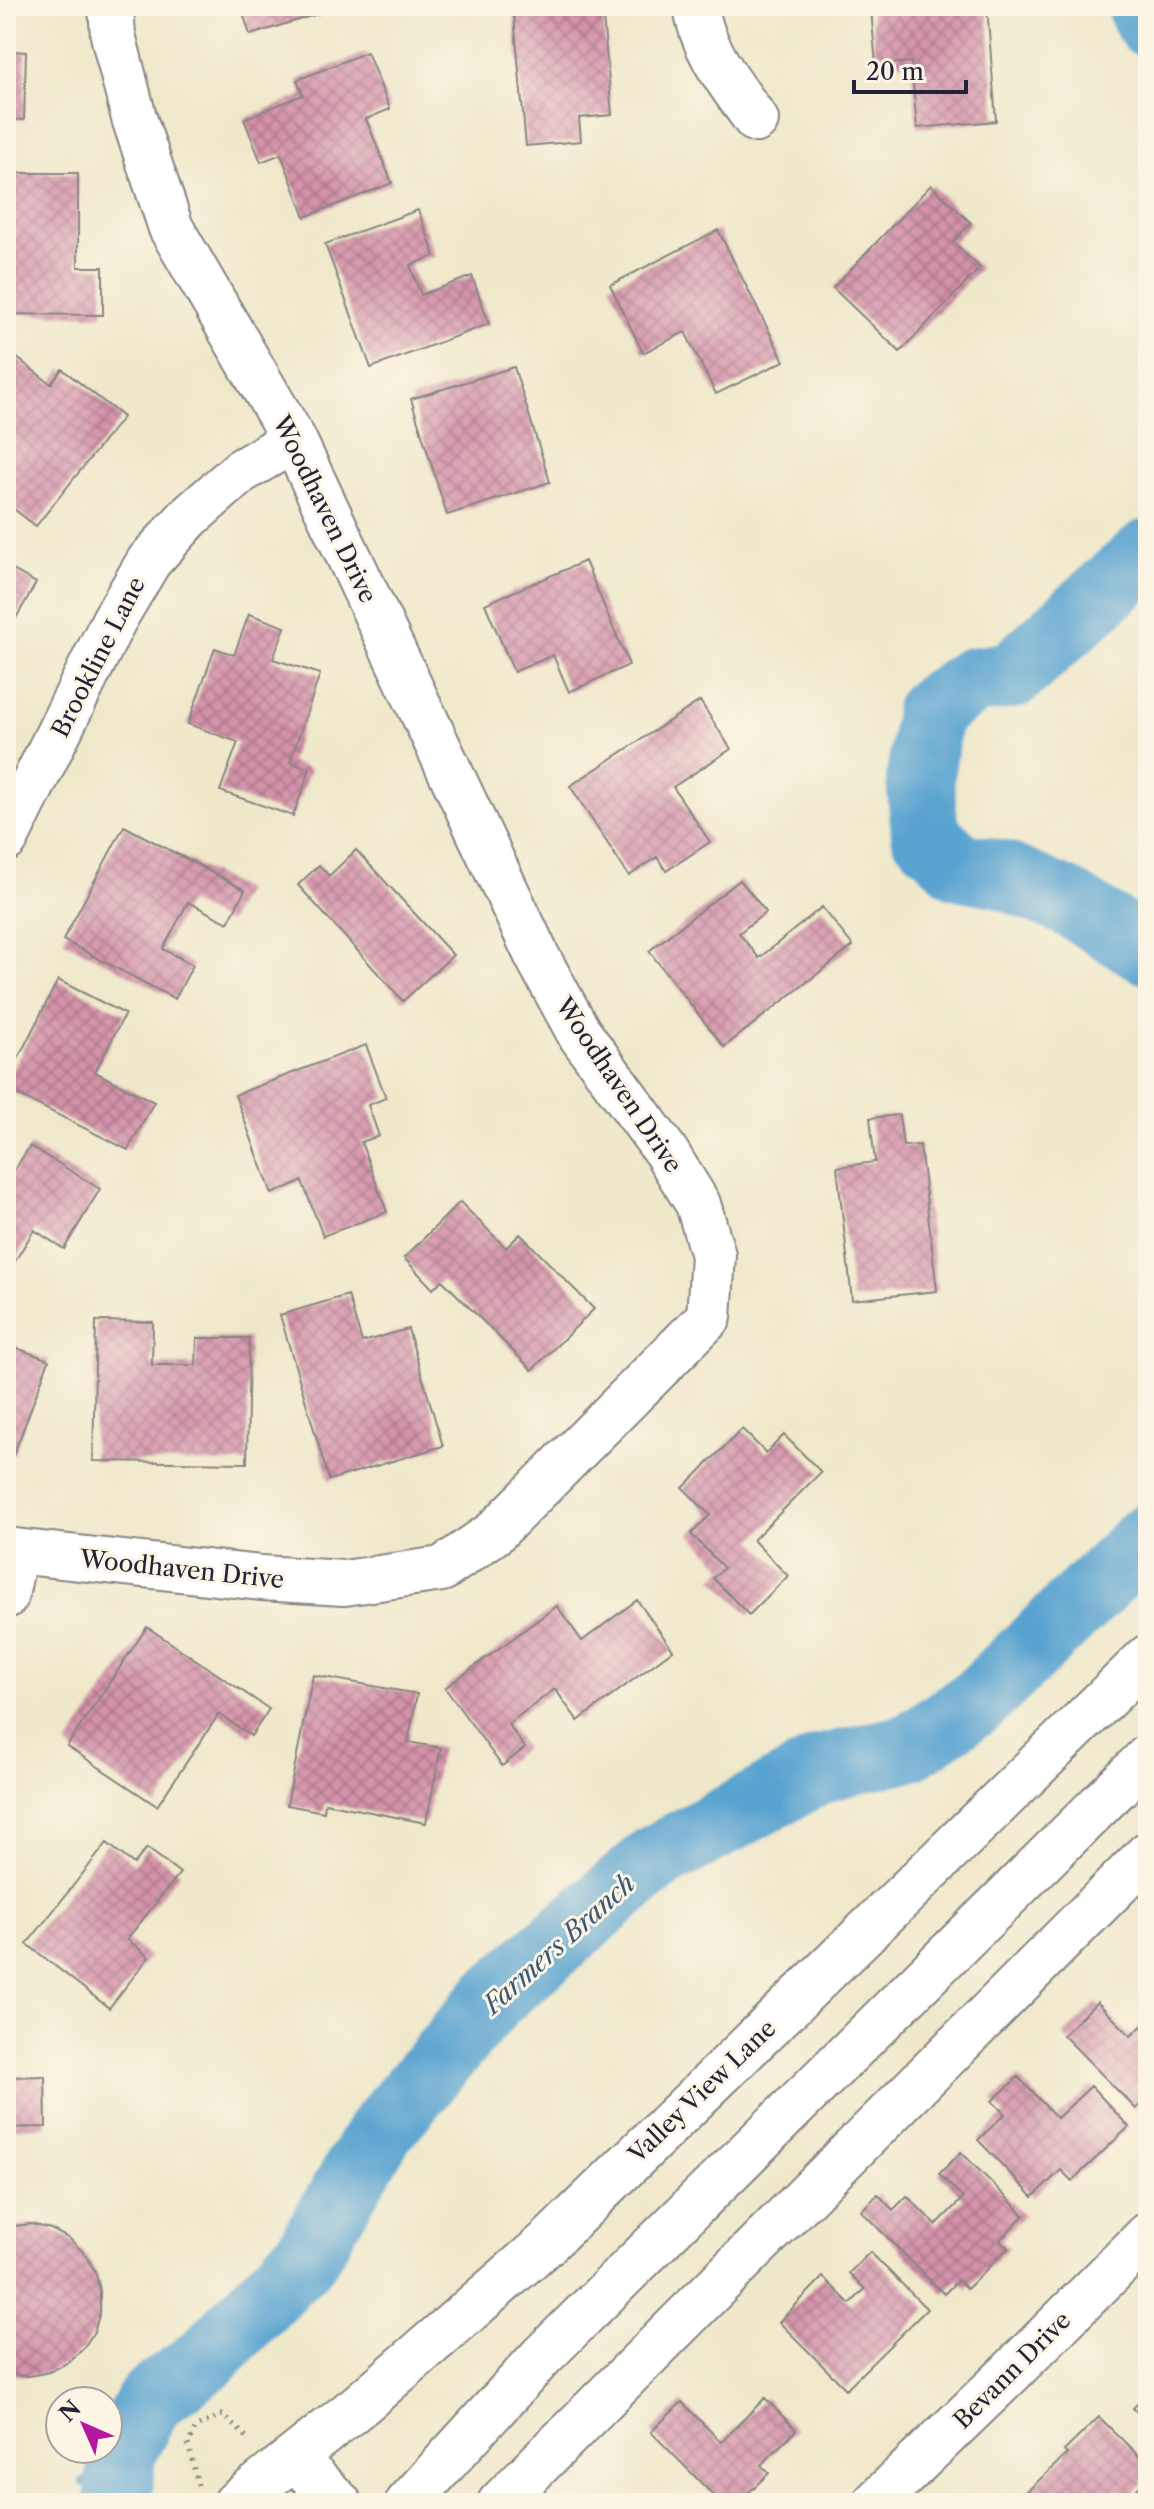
<svg xmlns="http://www.w3.org/2000/svg" width="1154" height="2509" viewBox="0 0 1154 2509" font-family="'Libre Caslon Text',serif">
<style>
.lines{fill:none;stroke-linecap:round;stroke-linejoin:round}
.stream{stroke:#59a3d0;stroke-width:11}
.river{stroke:#59a3d0;stroke-width:68}
.building{fill:url(#building-cross-hatch)}
.minor-casing{stroke:#888582;stroke-width:48}
.major-casing{stroke:#888582;stroke-width:48}
.path{stroke:#888582;stroke-width:5;stroke-dasharray:2 6;stroke-linecap:butt}
.minor{stroke:#fff;stroke-width:44}
.major{stroke:#fff;stroke-width:44}
.labels{text-anchor:middle;dominant-baseline:central;stroke-width:6;stroke-linejoin:round;paint-order:stroke}
.street-label{font-size:24px;fill:#22223b;stroke:#fcf5e5}
.water-label{font-size:26px;font-style:italic;fill:#385677;stroke:#fcf5e5}
</style>
<defs>
<pattern id="building-cross-hatch" width="8" height="8" patternUnits="userSpaceOnUse" patternTransform="scale(2)"><rect width="8" height="8" fill="#d593aa"/><path d="M0 0l8 8M0 8l8-8" fill="none" stroke="#ac788c"/></pattern>
</defs>
<rect width="100%" height="100%" fill="#fcf5e5"/>
<filter id="ink" filterUnits="userSpaceOnUse"><feTurbulence type="fractalNoise" baseFrequency=".0125" numOctaves="2"/><feDisplacementMap in="SourceGraphic" scale="16" xChannelSelector="R" yChannelSelector="G"/><feConvolveMatrix kernelMatrix="1 2 1 2 8 2 1 2 1" color-interpolation-filters="sRGB"/></filter>
<filter id="wash" filterUnits="userSpaceOnUse"><feTurbulence type="fractalNoise" baseFrequency=".006" numOctaves="4" result="noise"/><feDisplacementMap in="SourceGraphic" scale="32" xChannelSelector="R" yChannelSelector="G"/><feGaussianBlur stdDeviation="1.8" result="paint"/><feColorMatrix in="noise" values="0 0 0 0 0 0 0 0 0 0 0 0 0 0 0 0 0 1.4 0 .05"/><feComposite in="paint" operator="in"/></filter>
<g filter="url(#wash)">
<rect width="100%" height="100%" fill="#efe8ca"/>
<g class="lines">
<path class="stream" d="M 84,2482 L 119,2488"/>
<path class="river" d="M 1140,6 L 1148,23
M 1148,553 L 1012,675 L 972,681 L 929,711 L 920,779 L 925,834 L 959,866 L 1001,874 L 1069,903 L 1148,951
M 118,2503 L 122,2452 L 151,2399 L 206,2359 L 306,2256 L 380,2131 L 494,1997 L 656,1858 L 824,1768 L 910,1747 L 978,1701 L 1148,1537"/>
</g>
<g id="blocks">
<path class="building" d="M 6,6 L 15,6 L 13,51 L 26,52 L 24,120 L 6,119 Z
M 241,6 L 339,6 L 340,7 L 250,35 Z
M 513,6 L 602,6 L 612,115 L 579,118 L 581,141 L 526,146 Z
M 907,6 L 987,6 L 996,121 L 917,128 L 911,62 L 876,65 L 871,9 Z
M 367,52 L 390,109 L 366,119 L 392,183 L 305,217 L 281,154 L 261,162 L 244,119 L 303,95 L 297,80 Z
M 6,173 L 78,173 L 78,267 L 103,267 L 103,315 L 6,314 Z
M 931,185 L 971,223 L 953,242 L 980,268 L 900,352 L 833,288 Z
M 418,210 L 435,256 L 410,265 L 421,295 L 472,276 L 489,324 L 371,368 L 325,244 Z
M 718,230 L 784,361 L 716,394 L 685,332 L 643,353 L 610,285 Z
M 12,354 L 51,384 L 62,369 L 123,417 L 36,526 L 6,503 L 6,362 Z
M 514,367 L 550,482 L 447,515 L 411,399 Z
M 585,561 L 629,665 L 569,692 L 553,655 L 514,672 L 485,604 Z
M 6,566 L 36,583 L 15,620 L 6,615 Z
M 249,614 L 285,627 L 273,659 L 320,674 L 290,762 L 310,769 L 293,816 L 220,791 L 238,742 L 188,724 L 215,648 L 234,655 Z
M 700,701 L 731,749 L 673,787 L 710,842 L 666,871 L 657,857 L 629,876 L 570,786 Z
M 124,826 L 245,890 L 228,923 L 188,902 L 163,949 L 193,965 L 175,999 L 63,940 Z
M 356,850 L 453,955 L 403,1001 L 298,885 L 319,865 L 329,876 Z
M 740,880 L 766,912 L 739,933 L 759,958 L 822,907 L 853,946 L 724,1047 L 649,951 Z
M 58,980 L 125,1014 L 95,1072 L 154,1102 L 128,1150 L 6,1089 L 6,1082 Z
M 366,1045 L 386,1098 L 368,1105 L 379,1136 L 361,1142 L 387,1212 L 323,1236 L 302,1181 L 272,1194 L 235,1095 Z
M 899,1115 L 903,1146 L 920,1145 L 937,1291 L 852,1300 L 837,1167 L 875,1162 L 870,1118 Z
M 30,1146 L 100,1189 L 64,1249 L 34,1230 L 6,1276 L 6,1172 L 11,1175 Z
M 460,1202 L 506,1248 L 520,1234 L 594,1309 L 532,1370 L 442,1280 L 433,1289 L 404,1258 Z
M 348,1295 L 362,1342 L 408,1329 L 443,1446 L 329,1480 L 280,1315 Z
M 96,1321 L 153,1322 L 152,1365 L 196,1365 L 197,1338 L 249,1338 L 247,1463 L 93,1461 Z
M 9,1345 L 49,1360 L 14,1454 L 6,1451 L 6,1354 Z
M 742,1429 L 766,1453 L 784,1435 L 821,1472 L 753,1540 L 788,1576 L 749,1615 L 713,1578 L 724,1568 L 691,1534 L 710,1515 L 683,1488 Z
M 637,1600 L 673,1650 L 578,1721 L 555,1689 L 508,1724 L 525,1748 L 502,1766 L 445,1688 L 557,1606 L 582,1641 Z
M 147,1627 L 269,1709 L 251,1736 L 219,1714 L 157,1806 L 67,1746 Z
M 313,1675 L 417,1694 L 408,1742 L 441,1748 L 426,1823 L 325,1803 L 324,1812 L 287,1805 Z
M 107,1843 L 134,1864 L 147,1848 L 180,1873 L 127,1939 L 149,1957 L 109,2008 L 27,1944 Z
M 1097,2002 L 1131,2036 L 1148,2020 L 1148,2097 L 1136,2109 L 1063,2035 Z
M 45,2076 L 46,2127 L 6,2128 L 6,2077 Z
M 1018,2077 L 1057,2118 L 1091,2086 L 1129,2127 L 1072,2181 L 1061,2170 L 1033,2197 L 978,2140 L 1005,2114 L 992,2101 Z
M 961,2152 L 1024,2215 L 1000,2240 L 1008,2248 L 967,2289 L 958,2280 L 944,2294 L 861,2211 L 878,2194 L 893,2210 L 907,2196 L 936,2225 L 963,2198 L 939,2174 Z
M 31,2224 L 51,2229 L 70,2239 L 84,2253 L 95,2271 L 100,2291 L 100,2312 L 94,2332 L 82,2350 L 67,2363 L 49,2372 L 29,2376 L 9,2375 L 6,2374 L 6,2227 Z
M 870,2252 L 927,2309 L 846,2389 L 779,2322 L 823,2277 L 850,2304 L 865,2289 L 849,2273 Z
M 1148,2394 L 1148,2423 L 1133,2408 Z
M 765,2398 L 796,2430 L 761,2465 L 769,2473 L 738,2503 L 721,2503 L 651,2432 L 682,2402 L 721,2442 Z
M 1099,2417 L 1148,2465 L 1148,2478 L 1123,2503 L 1024,2503 L 1019,2499 L 1067,2454 L 1064,2451 Z"/>
</g>
</g>
<g filter="url(#ink)">
<use href="#blocks" fill-opacity="0" stroke="#888582" stroke-width="2"/>
<g class="lines">
<g class="minor-casing">
<path id="minor" d="M 696,6 C 701,49 732,86 756,120
M 6,839 L 114,620 L 149,561 L 189,517 L 241,471 L 294,440
M 6,1550 L 261,1578 L 344,1583 L 442,1569 L 494,1533 L 709,1317 L 713,1255 L 698,1204 L 666,1152 L 579,1033 L 537,956 L 294,440 L 171,228 L 134,118 L 113,35 L 111,6
M 6,1596 L 15,1552
M 294,2458 L 339,2503
M 500,2503 L 1148,1854
M 875,2503 L 1008,2375 L 1148,2235"/>
</g>
<g class="major-casing">
<path id="major" d="M 236,2503 L 361,2404 L 548,2242 L 1148,1657
M 408,2503 L 542,2356 L 1148,1757"/>
</g>
<path class="path" d="M 198,2485 L 188,2444 L 196,2427 L 222,2415 L 250,2440"/>
<use href="#minor" class="minor"/>
<use href="#major" class="major"/>
</g>
</g>
<g class="labels">
<g class="street-label">
<text transform="translate(325 509) rotate(64)">Woodhaven Drive</text>
<text transform="translate(98 657) rotate(-63)">Brookline Lane</text>
<text transform="translate(619 1085) rotate(56)">Woodhaven Drive</text>
<text transform="translate(182 1569) rotate(6)">Woodhaven Drive</text>
<text transform="translate(702 2091) rotate(-44)">Valley View Lane</text>
<text transform="translate(1012 2370) rotate(-45)">Bevann Drive</text>
</g>
<g class="water-label">
<text transform="translate(559 1944) rotate(-42)">Farmers Branch</text>
</g>
</g>
<rect width="1154" height="2509" fill="none" stroke="#fcf5e5" stroke-width="32"/>
<g transform="translate(84 2425) rotate(315)"><circle r="38" fill="#fcf5e5" stroke="#a5a1a1" stroke-width="2"/>
<path d="M0-6L14 30L0 20L-14 30Z" fill="#b5179e"/>
<text y="-12" font-size="22" font-weight="bold" text-anchor="middle" fill="#22223b">N</text>
</g>
<path d="M854 80v12h112v-12" fill="none" stroke="#22223b" stroke-width="4"/>
<text x="866" y="80" font-size="24" fill="#22223b" stroke="#fcf5e5" stroke-width="6" paint-order="stroke">20 m</text>
</svg>
